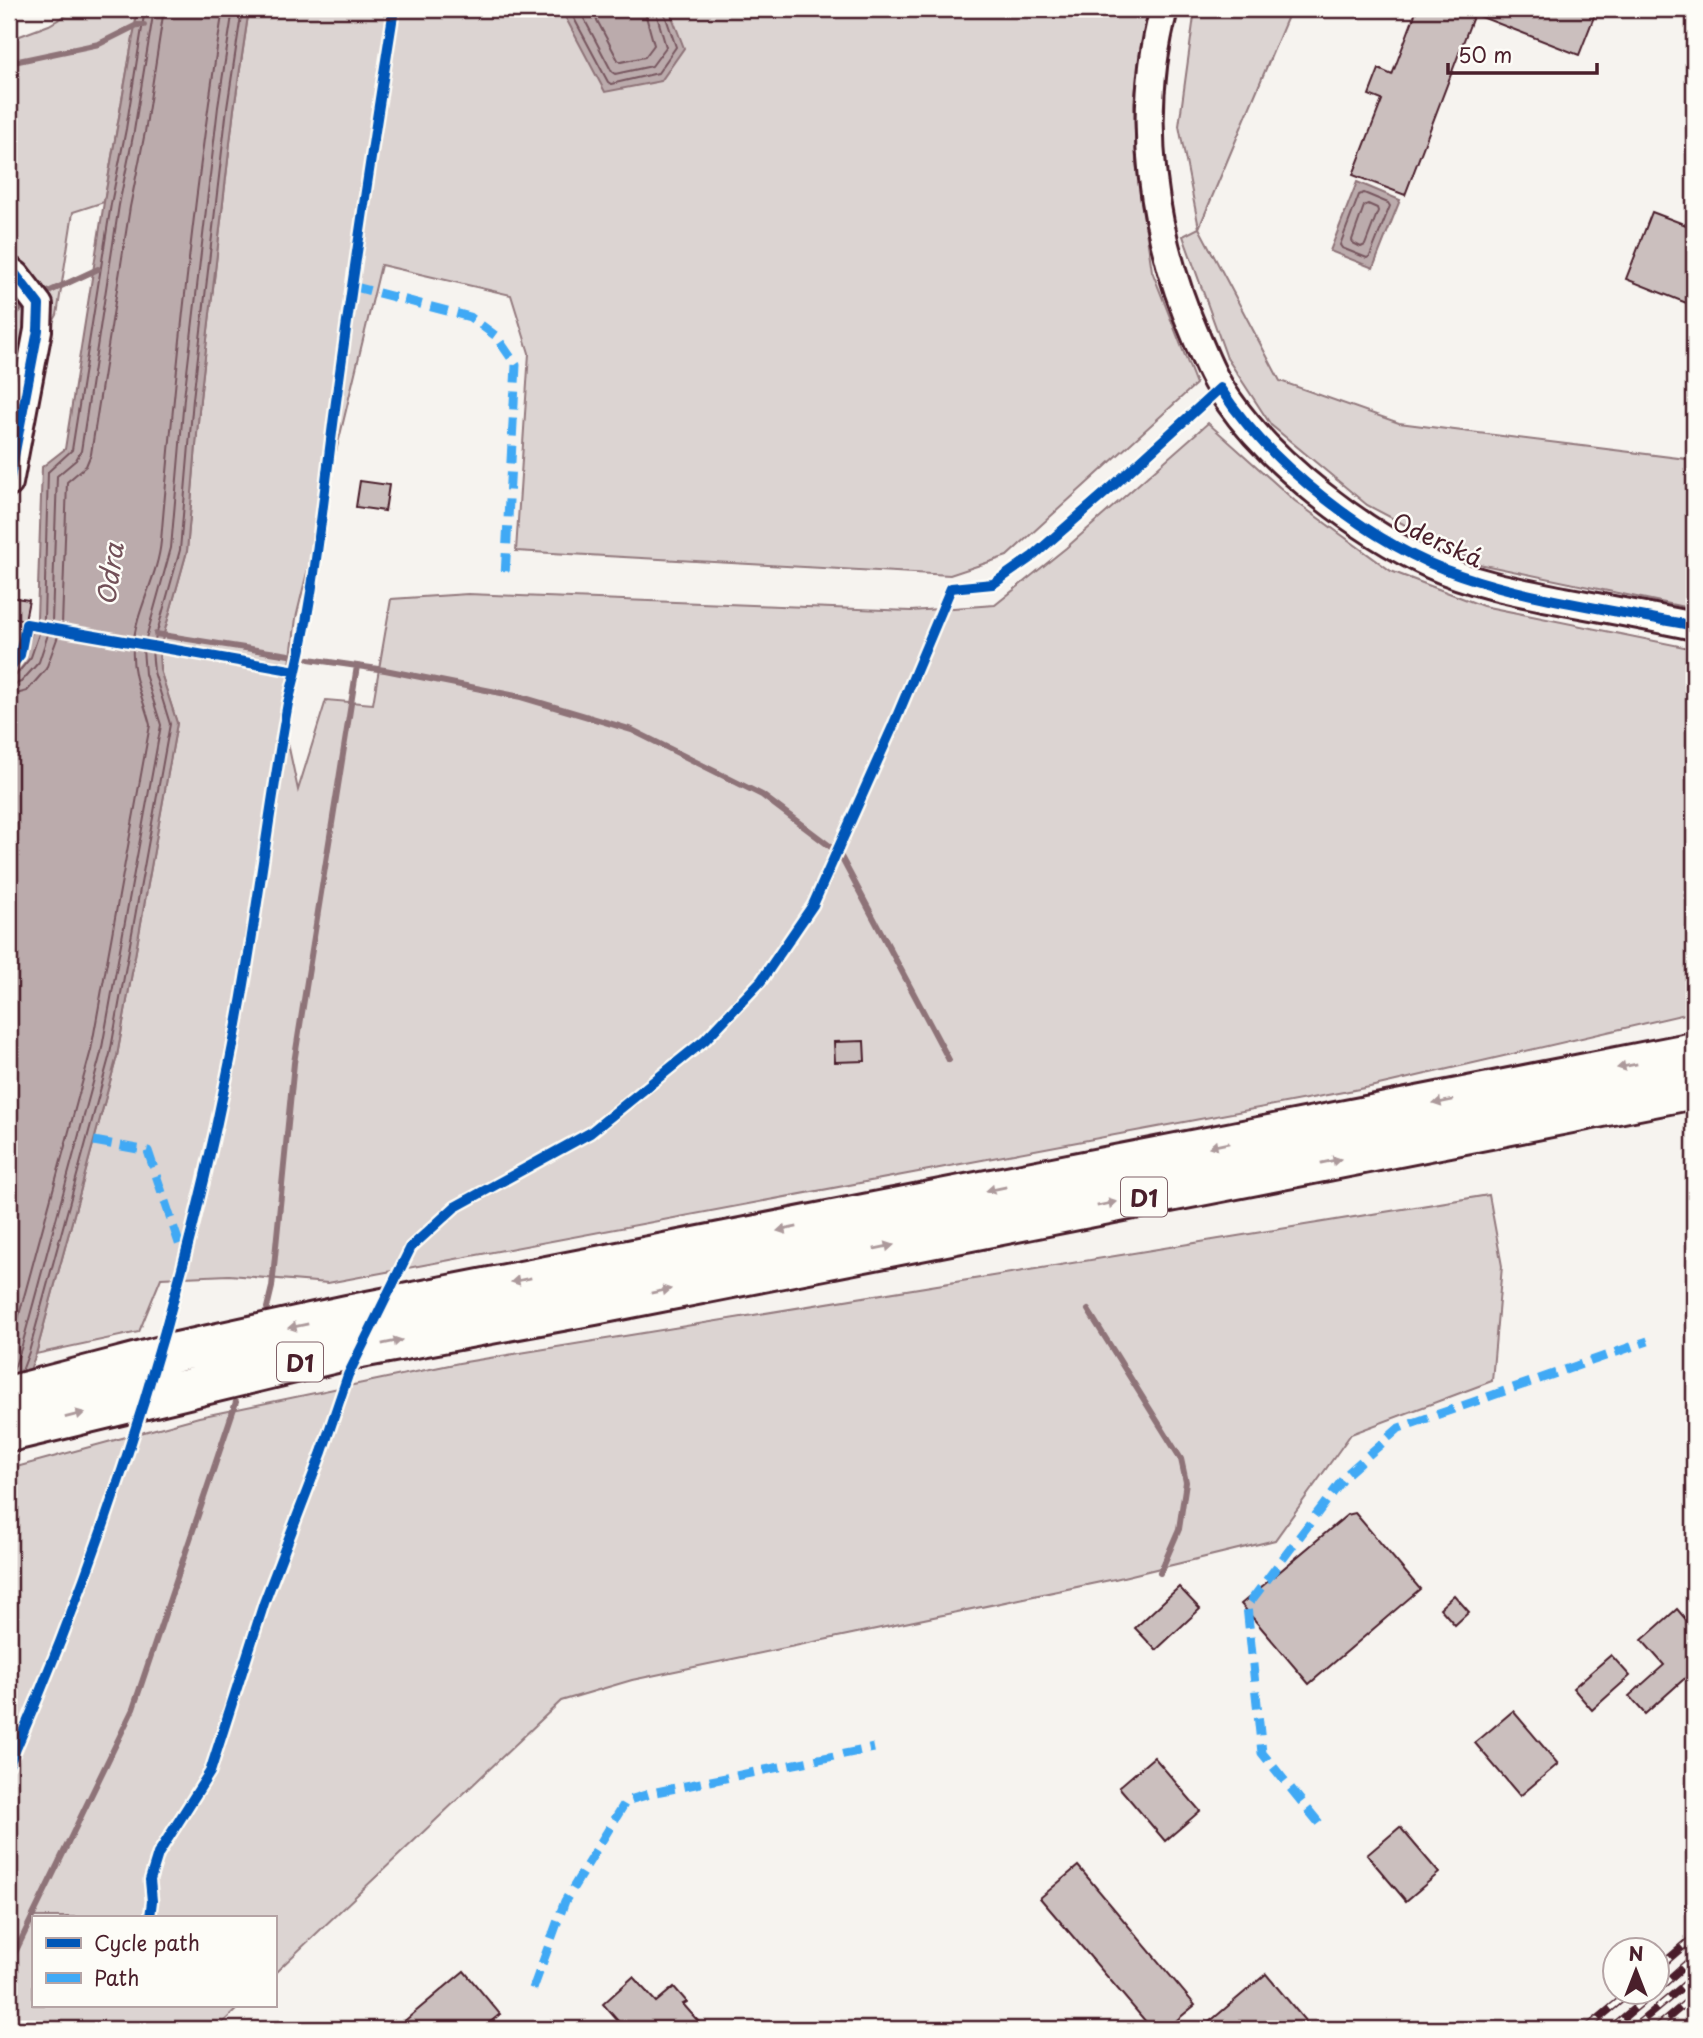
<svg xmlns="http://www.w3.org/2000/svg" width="1703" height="2038" viewBox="0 0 1703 2038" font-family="'Playpen Sans',sans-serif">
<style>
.green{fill:#dcd4d2;stroke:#937a7e;stroke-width:2}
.water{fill:#bbabac;stroke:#8e7378;stroke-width:2}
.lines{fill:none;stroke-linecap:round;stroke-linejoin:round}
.shore{stroke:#77575f;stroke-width:2}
.stream{stroke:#8e7378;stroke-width:6}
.building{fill:#cbbfbe;stroke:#4a1f2b;stroke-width:2}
.minor-casing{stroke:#4a1f2b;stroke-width:32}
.highway-casing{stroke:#4a1f2b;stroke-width:44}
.minor{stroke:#fdfcf7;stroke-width:26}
.highway{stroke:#fdfcf7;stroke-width:38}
.rail-casing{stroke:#4a1f2b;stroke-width:8}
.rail{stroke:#fdfcf7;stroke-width:5;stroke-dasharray:16;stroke-linecap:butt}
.quiet{stroke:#3fa9f5;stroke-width:9;stroke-dasharray:18 9;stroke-linecap:butt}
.cycleway-casing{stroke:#fdfcf7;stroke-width:15}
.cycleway{stroke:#0057b8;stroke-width:10}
.oneway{fill:#ac999b}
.labels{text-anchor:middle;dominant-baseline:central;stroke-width:5;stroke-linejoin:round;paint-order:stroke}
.shield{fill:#fdfcf7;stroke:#806168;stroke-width:2}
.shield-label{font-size:23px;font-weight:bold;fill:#4a1f2b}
.street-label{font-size:24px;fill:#4a1f2b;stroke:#fdfcf7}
.water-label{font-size:26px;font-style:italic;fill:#725058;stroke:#fdfcf7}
</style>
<rect width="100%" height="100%" fill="#f6f3ef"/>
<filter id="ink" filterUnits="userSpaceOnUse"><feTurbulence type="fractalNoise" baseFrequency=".0143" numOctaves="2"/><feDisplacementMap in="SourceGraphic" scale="14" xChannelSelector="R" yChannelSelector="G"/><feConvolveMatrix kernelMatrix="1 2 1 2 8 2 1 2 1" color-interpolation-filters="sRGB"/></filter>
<g filter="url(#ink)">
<path class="green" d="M 77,9 L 138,9 L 104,202 L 73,212 L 57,315 L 20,380 L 9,422 L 9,40 L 49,25 Z
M 249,9 L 1151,9 L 1141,45 L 1134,103 L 1136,163 L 1152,271 L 1196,384 L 1007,556 L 950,575 L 516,551 L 529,353 L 511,295 L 381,265 L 296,618 L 283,720 L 298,790 L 326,700 L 373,704 L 391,599 L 468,594 L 911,611 L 995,605 L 1066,548 L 1208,423 L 1295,501 L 1391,571 L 1483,606 L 1694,649 L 1694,1012 L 1370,1087 L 328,1283 L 229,1275 L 161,1278 L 139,1332 L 36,1354 L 117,1056 L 177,723 L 160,670 L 159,651 L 187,551 L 200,399 L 234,109 Z
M 1195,9 L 1291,9 L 1199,228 L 1280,381 L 1399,423 L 1694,460 L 1694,609 L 1479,564 L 1367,505 L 1271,425 L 1227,358 L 1183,236 L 1199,228 L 1179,126 Z
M 1489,1195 L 1502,1266 L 1492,1381 L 1351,1434 L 1275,1540 L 1115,1579 L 632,1680 L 561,1701 L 275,1973 L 275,1917 L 33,1917 L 33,2005 L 241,2005 L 216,2029 L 9,2029 L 9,1469 L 199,1417 L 459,1363 Z"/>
<path class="water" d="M 138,9 L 249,9 L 234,109 L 200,399 L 187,551 L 159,651 L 160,670 L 177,723 L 117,1056 L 36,1354 L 9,1426 L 9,673 L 25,653 L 37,618 L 42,467 L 65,449 L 104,202 Z
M 561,9 L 669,9 L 684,48 L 661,81 L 605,92 Z
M 1357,182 L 1400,200 L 1373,268 L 1330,251 Z"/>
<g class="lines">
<path class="shore" d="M 569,9 L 608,82 L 611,84 L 658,73 L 676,47 L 663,9
M 579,9 L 612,72 L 615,74 L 652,66 L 666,47 L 655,9
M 591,9 L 618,60 L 621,62 L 645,57 L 654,45 L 644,9
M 1364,193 L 1388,203 L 1390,206 L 1370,256 L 1367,258 L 1342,248 L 1340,245 L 1359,195 Z
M 1368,204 L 1377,208 L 1378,211 L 1365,245 L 1361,247 L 1353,243 L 1352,240 L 1364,206 Z
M 9,677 L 16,675 L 31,657 L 44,619 L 48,472 L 72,450 L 111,204 L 126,129 L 145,9
M 9,686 L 21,682 L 39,662 L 52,622 L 57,476 L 76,460 L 81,451 L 119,205 L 134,131 L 154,9
M 9,696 L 27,691 L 46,669 L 62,625 L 67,482 L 86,466 L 91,454 L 130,207 L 145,132 L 164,9
M 9,1352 L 91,1050 L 150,725 C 144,700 131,676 133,648 C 135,611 158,577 161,541 C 176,363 195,185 223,9
M 22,1371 L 29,1352 L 110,1054 L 170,724 L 154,672 L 152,650 L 180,550 L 193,399 L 227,108 L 242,9
M 12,1374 L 21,1349 L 101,1053 L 161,725 L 145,674 L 143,649 L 171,548 L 184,398 L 218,107 L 233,9"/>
<path class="stream" d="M 9,63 L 99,44 L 137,25 L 144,25
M 46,293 L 98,269
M 9,317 L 27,304
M 156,634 L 289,655
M 309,659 L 385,670 L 521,697 L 632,730 L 762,795 L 831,847
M 840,855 L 949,1060
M 267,1308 L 272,1287 L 294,1063 L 357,666
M 1088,1310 L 1181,1459 L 1186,1482 L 1179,1529 L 1160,1573
M 9,1965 L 133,1709 L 236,1402"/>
</g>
<path class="building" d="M 1417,9 L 1597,9 L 1579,55 L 1474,14 L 1405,195 L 1353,175 L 1382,100 L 1369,95 L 1379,69 L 1392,75 Z
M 1652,212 L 1694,228 L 1694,306 L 1626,279 Z
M 360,481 L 389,485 L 385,511 L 356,507 Z
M 9,597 L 29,600 L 25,620 L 9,617 Z
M 864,1041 L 865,1061 L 835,1062 L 834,1042 Z
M 1355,1513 L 1420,1589 L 1309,1684 L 1241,1604 L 1347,1515 Z
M 1179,1587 L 1200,1609 L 1156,1650 L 1135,1628 Z
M 1454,1595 L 1469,1612 L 1455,1625 L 1440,1608 Z
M 1677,1609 L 1694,1629 L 1694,1670 L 1645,1714 L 1629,1696 L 1664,1665 L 1642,1640 Z
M 1611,1655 L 1630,1676 L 1592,1710 L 1573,1688 Z
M 1513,1711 L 1558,1764 L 1520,1796 L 1475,1743 Z
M 1154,1757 L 1200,1811 L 1165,1841 L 1119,1787 Z
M 1400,1827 L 1439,1873 L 1406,1901 L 1367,1855 Z
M 1078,1866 L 1195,2005 L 1166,2029 L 1152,2029 L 1040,1898 Z
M 464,1971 L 500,2014 L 482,2029 L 395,2029 Z
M 1266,1974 L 1312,2029 L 1201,2029 Z
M 633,1977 L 656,2002 L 674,1987 L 687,2002 L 683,2004 L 705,2029 L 625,2029 L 603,2004 Z"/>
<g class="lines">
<g class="minor-casing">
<path id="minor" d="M 1164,9 C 1135,119 1152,236 1197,339 C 1206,360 1215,382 1228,400 C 1273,465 1361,532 1432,565 C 1474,584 1519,592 1564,601 C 1608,609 1651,617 1694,626
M 9,270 L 16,275 L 39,305 L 38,330 L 9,483"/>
</g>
<g class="highway-casing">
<path id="highway" d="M 9,1396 L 177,1352 L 347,1315 L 1694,1052
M 9,1432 L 344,1351 L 594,1305 L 1694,1089"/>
</g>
<use href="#minor" class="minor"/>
<use href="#highway" class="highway"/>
<g class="rail-casing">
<path id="rail" d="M 1658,1968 L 1694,1937
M 1658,1989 L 1694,1957
M 1586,2029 L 1629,1993
M 1610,2029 L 1653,1993
M 1632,2029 L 1694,1977
M 1655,2029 L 1694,1996"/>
</g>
<use href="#rail" class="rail"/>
<path class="quiet" d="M 352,286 L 470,317 L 496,336 L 516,365 L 505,577
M 94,1141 L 148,1151 L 183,1255
M 1319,1823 L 1262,1753 L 1247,1606 L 1347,1474 L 1399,1428 L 1648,1341
M 533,1989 L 565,1901 L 626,1801 L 656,1792 L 874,1748"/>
<g class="cycleway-casing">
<path id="cycleway" d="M 9,270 L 16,275 L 39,305 L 38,330 L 9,483
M 9,669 L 20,655 L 26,624 L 296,671
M 9,1765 C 106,1544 179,1312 227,1075 C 253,952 266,826 288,703 C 314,607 322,507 335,409 C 353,275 373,142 394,9
M 150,1917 L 152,1901 L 150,1880 L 158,1854 L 210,1772 L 264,1603 L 322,1452 L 348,1375 L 411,1247 L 455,1207 L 590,1133 L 705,1040 L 761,981 L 813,905 L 893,726 L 951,588 L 993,584 L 1033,556 L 1113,486 L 1220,388 C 1269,464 1373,546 1460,575 C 1532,600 1619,611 1694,626"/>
</g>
<use href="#cycleway" class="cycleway"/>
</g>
<defs><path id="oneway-solid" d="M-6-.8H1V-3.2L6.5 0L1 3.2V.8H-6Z" transform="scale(1.75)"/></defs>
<g class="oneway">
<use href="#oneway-solid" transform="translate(1627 1066) rotate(169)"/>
<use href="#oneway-solid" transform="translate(1443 1102) rotate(169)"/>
<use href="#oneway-solid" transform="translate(1219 1145) rotate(169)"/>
<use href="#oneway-solid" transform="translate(1331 1161) rotate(-11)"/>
<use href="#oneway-solid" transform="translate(996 1189) rotate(169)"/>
<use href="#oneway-solid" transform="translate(1107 1204) rotate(-11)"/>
<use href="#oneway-solid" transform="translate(787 1229) rotate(169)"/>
<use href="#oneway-solid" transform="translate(884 1247) rotate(-11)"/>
<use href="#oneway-solid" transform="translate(521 1280) rotate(169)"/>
<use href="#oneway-solid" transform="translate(661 1291) rotate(-11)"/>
<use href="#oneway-solid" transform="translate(298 1326) rotate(168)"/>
<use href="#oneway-solid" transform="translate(392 1342) rotate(-11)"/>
<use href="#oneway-solid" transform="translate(75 1415) rotate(-14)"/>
</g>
</g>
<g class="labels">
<g class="shield">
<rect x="1121" y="1177.5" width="46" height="39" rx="5"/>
<rect x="277" y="1342.5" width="46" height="39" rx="5"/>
</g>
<g class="shield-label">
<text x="1144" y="1197">D1</text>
<text x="300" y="1362">D1</text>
</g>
<g class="street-label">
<text transform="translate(1438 539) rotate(25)">Oderská</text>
</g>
<g class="water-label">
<text transform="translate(109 574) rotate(-82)">Odra</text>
</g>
</g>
<rect width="1703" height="2038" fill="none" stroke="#fdfcf7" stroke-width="35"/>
<rect x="18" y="18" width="1668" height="2003" fill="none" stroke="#4a1f2b" stroke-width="2.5" filter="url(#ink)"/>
<rect x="32" y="1916" width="245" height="91" fill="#fdfcf7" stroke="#b5a4a5" stroke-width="2"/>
<rect x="46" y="1938" width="35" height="10" fill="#0057b8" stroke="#b5a4a5" stroke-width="2"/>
<text x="94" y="1951" font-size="21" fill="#4a1f2b">Cycle path</text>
<rect x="46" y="1973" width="35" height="10" fill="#3fa9f5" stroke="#b5a4a5" stroke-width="2"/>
<text x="94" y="1986" font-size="21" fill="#4a1f2b">Path</text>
<g transform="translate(1636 1971)"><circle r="33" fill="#fdfcf7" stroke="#b5a4a5" stroke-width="2"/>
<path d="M0-5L12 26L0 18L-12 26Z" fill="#4a1f2b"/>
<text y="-10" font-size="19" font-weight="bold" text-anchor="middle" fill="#4a1f2b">N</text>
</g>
<path d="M1448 63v10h149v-10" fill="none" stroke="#4a1f2b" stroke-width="3.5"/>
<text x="1458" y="63" font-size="21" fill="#4a1f2b" stroke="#fdfcf7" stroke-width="5" paint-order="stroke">50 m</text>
</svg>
